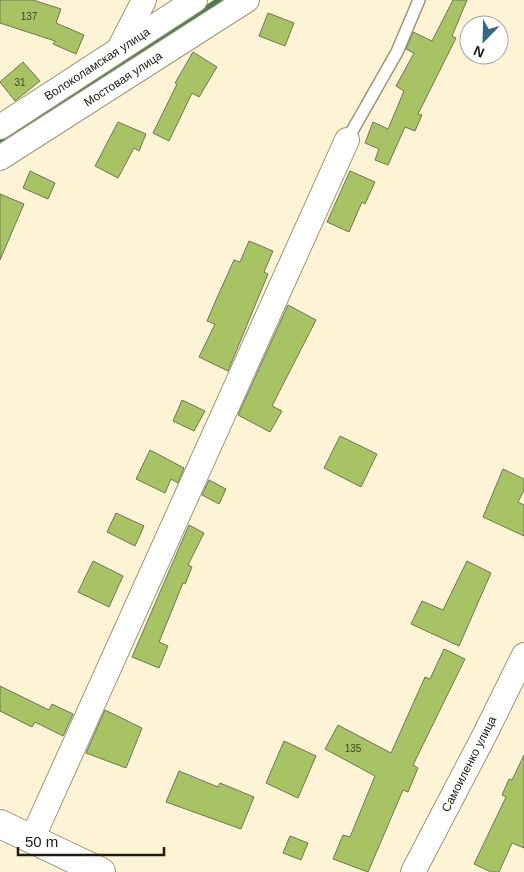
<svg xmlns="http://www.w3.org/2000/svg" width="524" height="872" viewBox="0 0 524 872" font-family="Arial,sans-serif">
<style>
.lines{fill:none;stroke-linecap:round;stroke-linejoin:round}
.stream{stroke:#46804f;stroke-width:5.5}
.building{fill:#a8c363;stroke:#6d765b}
.service-casing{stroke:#9d9679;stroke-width:14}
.minor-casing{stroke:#9d9679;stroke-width:26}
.tertiary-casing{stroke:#9d9679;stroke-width:30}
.service{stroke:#fff;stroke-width:11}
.minor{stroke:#fff;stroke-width:24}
.tertiary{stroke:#fff;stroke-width:28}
.labels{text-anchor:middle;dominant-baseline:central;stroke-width:4.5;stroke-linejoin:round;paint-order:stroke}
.number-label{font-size:10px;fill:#404424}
.street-label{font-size:12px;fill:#1d1a0f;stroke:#fff}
</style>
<rect width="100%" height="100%" fill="#fcf4d5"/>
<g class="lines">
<path class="stream" d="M 0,142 L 219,0"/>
</g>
<path class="building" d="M 0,0 L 33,0 L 61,9 L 56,23 L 84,35 L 76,54 L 53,44 L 55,41 L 0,23 Z
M 453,0 L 467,0 L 452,36 L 456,38 L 418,114 L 422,115 L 415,131 L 405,127 L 388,165 L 375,160 L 379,149 L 365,143 L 373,122 L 388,129 L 404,91 L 396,86 L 414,53 L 406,49 L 413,32 L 432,41 Z
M 268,13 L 294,23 L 285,46 L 259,36 Z
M 193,52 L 217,67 L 199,97 L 192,93 L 169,141 L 153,133 L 177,84 L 175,83 Z
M 23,62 L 40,81 L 15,101 L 0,82 Z
M 118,122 L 146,134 L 139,151 L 134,148 L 118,178 L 95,166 Z
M 30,171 L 55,183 L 48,199 L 23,188 Z
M 350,171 L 375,182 L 365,204 L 362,202 L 349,232 L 327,222 Z
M 0,194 L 24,204 L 0,260 Z
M 249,241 L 273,251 L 264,272 L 268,274 L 228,371 L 199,357 L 215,324 L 207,321 L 216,300 L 234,260 L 240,262 Z
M 288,305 L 316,320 L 272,406 L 282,411 L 270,432 L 238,415 Z
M 182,400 L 205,411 L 194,431 L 173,421 Z
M 340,436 L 377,454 L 361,487 L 324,468 Z
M 150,450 L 184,468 L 178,483 L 171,479 L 165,493 L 136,479 Z
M 503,469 L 524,479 L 524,490 L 518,502 L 524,505 L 524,536 L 483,517 Z
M 209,480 L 226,489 L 219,504 L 202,495 Z
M 116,513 L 144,526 L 135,546 L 107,532 Z
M 189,525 L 204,533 L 188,565 L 192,567 L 185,584 L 183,583 L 159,642 L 168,646 L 159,668 L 132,657 Z
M 93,561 L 123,576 L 109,607 L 78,592 Z
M 467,561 L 491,573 L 459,646 L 411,624 L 422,601 L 443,610 Z
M 444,649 L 465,659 L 413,765 L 418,768 L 408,792 L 403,790 L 368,872 L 333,859 L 343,835 L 350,837 L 375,776 L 325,749 L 338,725 L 391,753 L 425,677 L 430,679 Z
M 0,686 L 49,710 L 52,704 L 73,714 L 63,736 L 35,722 L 32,727 L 0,711 Z
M 105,710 L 142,728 L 126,768 L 86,753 Z
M 284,741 L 316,756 L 298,798 L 266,783 Z
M 524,755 L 524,848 L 512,843 L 499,872 L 491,872 L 474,864 L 506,797 L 502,795 L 509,779 L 512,780 Z
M 179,771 L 218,787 L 220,783 L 254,797 L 241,829 L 166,802 Z
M 290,836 L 308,843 L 301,860 L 283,853 Z"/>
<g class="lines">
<g class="service-casing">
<path id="service" d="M 347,140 L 397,52 L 419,0"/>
</g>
<g class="minor-casing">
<path id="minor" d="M 120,47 L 144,0
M 0,127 L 195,0
M 0,158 L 247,0
M 32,839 L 347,140
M 413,872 L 485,734 L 524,655"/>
</g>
<g class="tertiary-casing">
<path id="tertiary" d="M 0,824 L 101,872"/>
</g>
<use href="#service" class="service"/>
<use href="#minor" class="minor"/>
<use href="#tertiary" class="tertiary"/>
</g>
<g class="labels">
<g class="number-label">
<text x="29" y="16">137</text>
<text x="20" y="82">31</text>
<text x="353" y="748">135</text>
</g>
<g class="street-label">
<text transform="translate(97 64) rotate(-33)">Волоколамская улица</text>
<text transform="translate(123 79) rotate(-33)">Мостовая улица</text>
<text transform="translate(469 764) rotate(-63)">Самоиленко улица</text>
</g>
</g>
<g transform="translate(484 40) rotate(203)"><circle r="24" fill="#ffffff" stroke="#a5a39f"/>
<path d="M0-4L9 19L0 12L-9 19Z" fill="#336a85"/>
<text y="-8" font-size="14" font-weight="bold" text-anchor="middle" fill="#1d1a0f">N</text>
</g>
<path d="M18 847v8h146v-8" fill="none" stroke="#1d1a0f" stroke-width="2.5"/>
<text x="25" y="847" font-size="15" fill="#1d1a0f" stroke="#ffffff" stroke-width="4" paint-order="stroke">50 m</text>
</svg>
